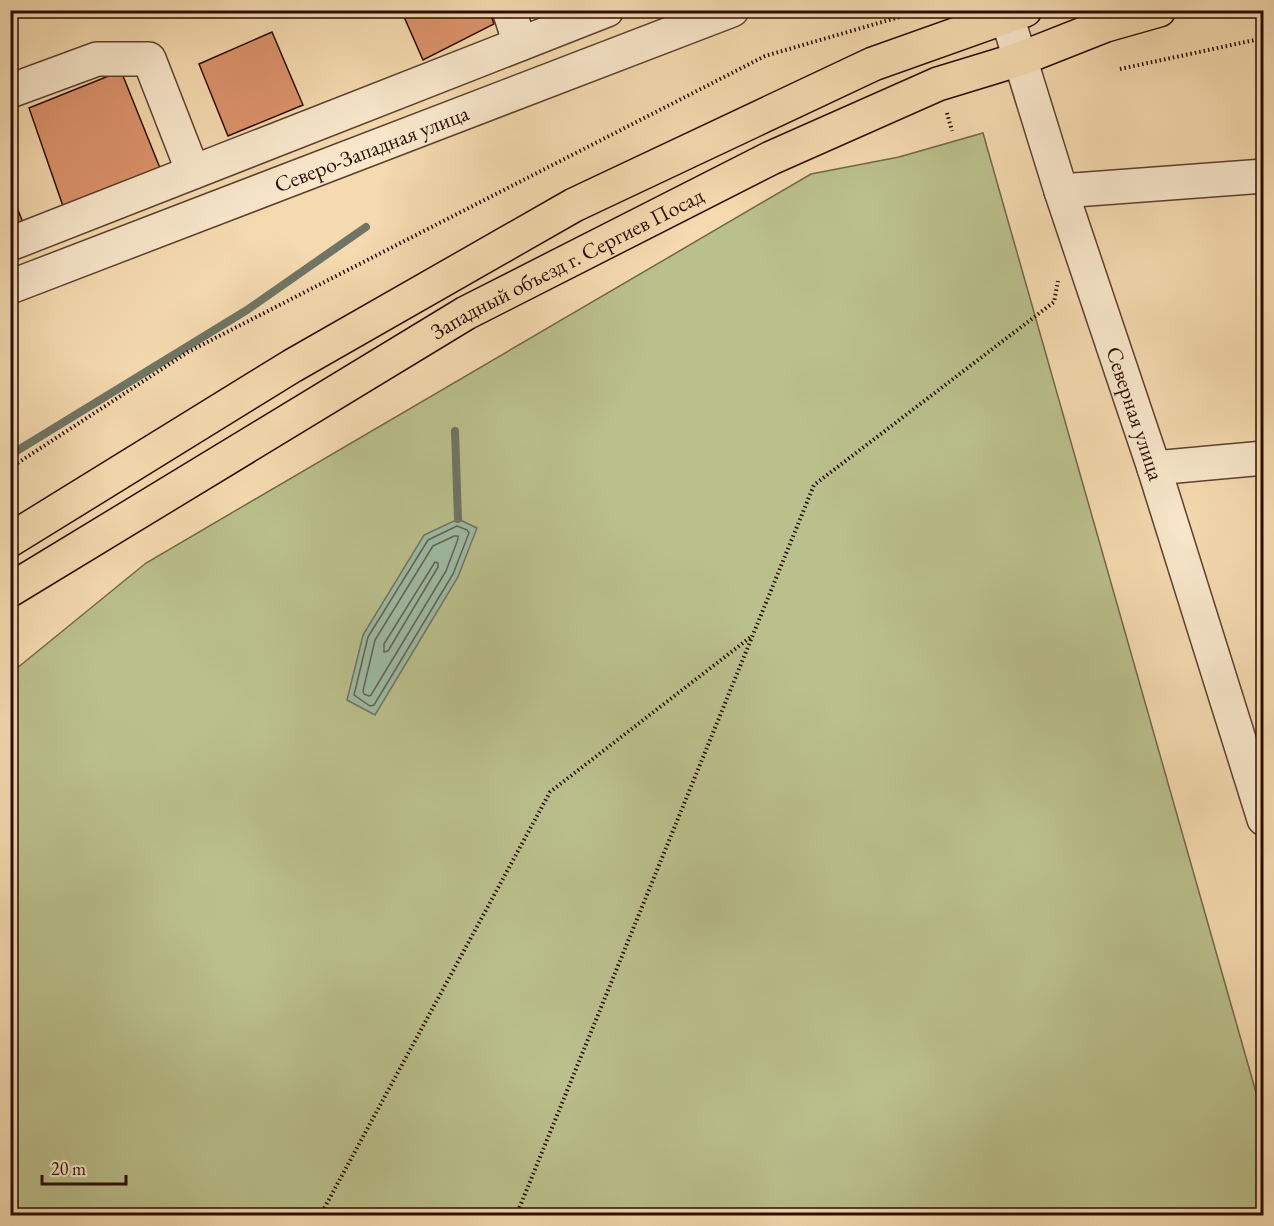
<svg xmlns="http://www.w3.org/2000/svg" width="1274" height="1226" viewBox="0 0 1274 1226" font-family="'EB Garamond',serif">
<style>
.green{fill:#bac08c;stroke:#726648;stroke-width:1.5}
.water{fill:#9dbba5;stroke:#6f7565;stroke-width:1.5}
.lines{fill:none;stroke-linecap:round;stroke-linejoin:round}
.shore{stroke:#646454;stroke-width:1.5}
.stream{stroke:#6f7565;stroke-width:8}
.building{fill:#dc936b;stroke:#2a0d04;stroke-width:1.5}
.minor-casing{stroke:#5d402f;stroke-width:36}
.major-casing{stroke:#2a0d04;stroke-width:36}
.path{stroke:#2a0d04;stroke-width:4;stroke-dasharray:1.5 3;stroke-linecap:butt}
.minor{stroke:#f8e7cb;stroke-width:33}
.major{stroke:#f5daaf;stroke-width:33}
.labels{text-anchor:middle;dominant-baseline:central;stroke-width:5;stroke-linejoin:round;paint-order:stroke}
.street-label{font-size:22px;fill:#2a0d04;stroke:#f8e7cb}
</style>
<rect width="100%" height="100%" fill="#f5daaf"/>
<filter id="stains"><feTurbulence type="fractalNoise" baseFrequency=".00333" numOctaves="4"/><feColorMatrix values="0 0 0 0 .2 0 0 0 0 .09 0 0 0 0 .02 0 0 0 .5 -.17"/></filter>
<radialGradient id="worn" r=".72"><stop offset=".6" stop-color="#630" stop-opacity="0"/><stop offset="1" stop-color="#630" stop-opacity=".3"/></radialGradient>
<path class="green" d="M 983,133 L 1263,1117 L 1263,1215 L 11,1216 L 11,673 L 146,563 L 811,174 L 899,157 Z"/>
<path class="water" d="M 458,519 L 477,528 L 458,577 L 375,715 L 347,700 L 363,635 L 424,535 Z"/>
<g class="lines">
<path class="shore" d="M 457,526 L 467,530 L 469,533 L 453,574 L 374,705 L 370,706 L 354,695 L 368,637 L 428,540 Z
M 454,536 L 458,536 L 458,539 L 446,571 L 371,695 L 369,696 L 364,694 L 363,691 L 375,640 L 433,546 Z
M 435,562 L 438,563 L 438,567 L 388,651 L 384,652 L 384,644 Z"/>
<path class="stream" d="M 455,431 L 458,519
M 10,455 L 247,310 L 366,227"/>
</g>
<path class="building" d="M 401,10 L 489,10 L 494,24 L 423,60 Z
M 272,32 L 303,105 L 228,136 L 199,64 Z
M 121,71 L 162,173 L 64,209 L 29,108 Z
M 10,189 L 25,228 L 10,233 Z"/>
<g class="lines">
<g class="minor-casing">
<g id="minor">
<path d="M 509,10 L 520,44"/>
<path id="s1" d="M 1005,10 L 1061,191 L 1154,468 L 1264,819"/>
<path d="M 10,91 L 97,59 L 149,59 L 193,172"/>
<path d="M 1061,191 L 1264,176"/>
<path d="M 10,244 L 607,10"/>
<path id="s2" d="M 10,287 L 732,10"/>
<path d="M 1154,468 L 1264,458"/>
</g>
</g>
<g class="major-casing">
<g id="major">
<path d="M 10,540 L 292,366 L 574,205 L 873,64 L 1025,10"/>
<path id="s3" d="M 10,590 L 466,313 L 771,158 L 938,84 L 1020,59 L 1106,25 L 1159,10"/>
</g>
</g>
<path class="path" d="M 1120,69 L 1264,38
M 947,113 L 952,131
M 10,468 L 188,352 L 765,56 L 913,13
M 320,1216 L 550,792 L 752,636
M 516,1216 L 814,485 L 1054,302 L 1058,281"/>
<use href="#minor" class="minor"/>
<use href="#major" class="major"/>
</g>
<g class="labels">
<g class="street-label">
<text stroke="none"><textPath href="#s2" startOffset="387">Северо-Западная улица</textPath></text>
<text stroke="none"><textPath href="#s3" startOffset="646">Западный объезд г. Сергиев Посад</textPath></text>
<text stroke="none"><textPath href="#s1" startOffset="424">Северная улица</textPath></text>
</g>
</g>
<rect width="1274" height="1226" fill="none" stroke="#f5daaf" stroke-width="36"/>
<rect x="12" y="12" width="1250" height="1202" fill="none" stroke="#2a0d04" stroke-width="3"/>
<rect x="18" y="18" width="1238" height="1190" fill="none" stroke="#2a0d04" stroke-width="1.5"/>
<path d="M42 1175v9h84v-9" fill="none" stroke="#2a0d04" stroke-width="3"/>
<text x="51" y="1175" font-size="18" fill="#2a0d04" stroke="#f8e7cb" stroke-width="4.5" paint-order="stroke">20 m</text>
<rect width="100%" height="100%" filter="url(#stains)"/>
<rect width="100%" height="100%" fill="url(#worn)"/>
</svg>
